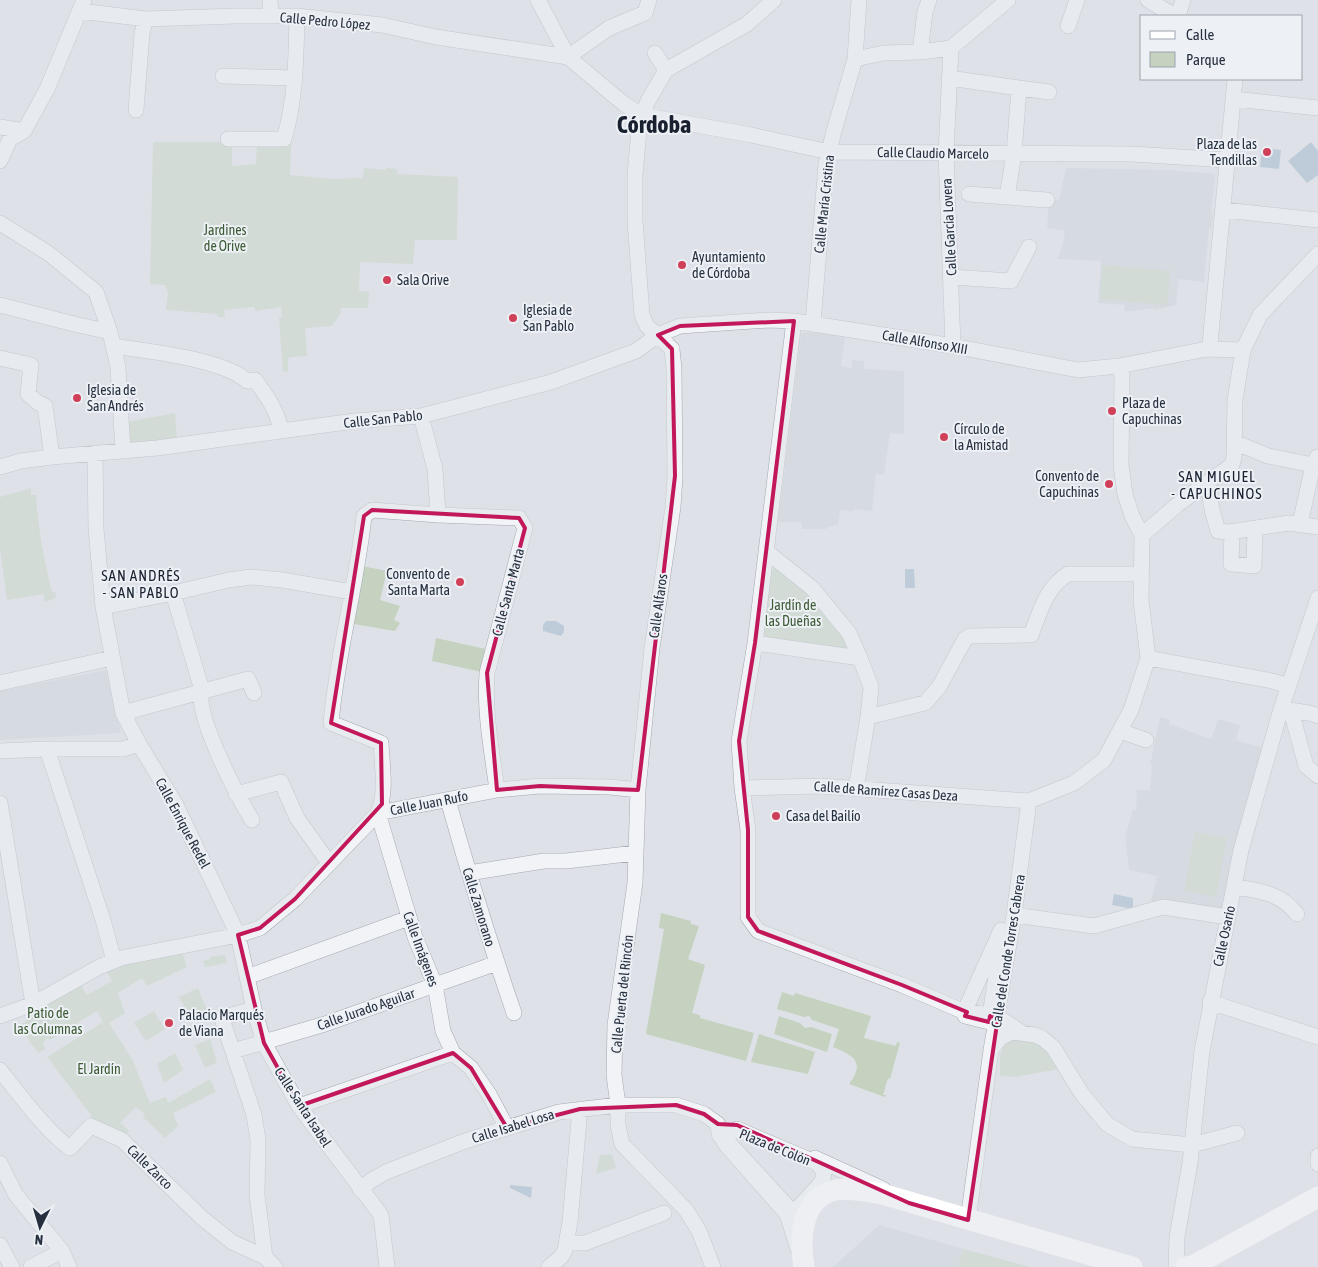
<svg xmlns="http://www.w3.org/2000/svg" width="1318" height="1267" viewBox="0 0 1318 1267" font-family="'Asap Condensed',sans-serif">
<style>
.built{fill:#ccd1da}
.green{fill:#c4d2bf}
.water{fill:#98b1c9}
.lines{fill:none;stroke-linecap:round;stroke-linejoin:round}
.street-casing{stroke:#a3a9b2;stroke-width:16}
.street{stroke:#f1f3f6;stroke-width:15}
.secondary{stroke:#fff;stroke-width:21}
.marked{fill:none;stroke:#c2185b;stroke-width:4;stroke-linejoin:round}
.poi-dot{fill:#d04059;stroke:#edf1f6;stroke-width:2}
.labels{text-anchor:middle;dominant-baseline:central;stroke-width:4;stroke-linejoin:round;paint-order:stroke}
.street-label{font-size:14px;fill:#27303f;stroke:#edf1f6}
.poi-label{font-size:14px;fill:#27303f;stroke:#edf1f6;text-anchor:start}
.park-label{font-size:14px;fill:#3c5b34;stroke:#edf1f6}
.neighbourhood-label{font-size:15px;letter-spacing:1px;fill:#192130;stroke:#edf1f6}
.town-label{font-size:24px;font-weight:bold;fill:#192130;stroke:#edf1f6}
</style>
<rect width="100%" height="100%" fill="#dee2e8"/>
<path class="built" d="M 1066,168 L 1169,170 L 1215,174 L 1211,213 L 1213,213 L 1211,228 L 1209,228 L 1204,282 L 1179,279 L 1176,305 L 1154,310 L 1154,308 L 1124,312 L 1125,305 L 1098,303 L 1101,261 L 1058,259 L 1063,244 L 1065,231 L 1047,228 L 1049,199 L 1059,200 Z
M 825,331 L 833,332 L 833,335 L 845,337 L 841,366 L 852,368 L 852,360 L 864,361 L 864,369 L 904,371 L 904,434 L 890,433 L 884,475 L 876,474 L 872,511 L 854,509 L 854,511 L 840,510 L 838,525 L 827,527 L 827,529 L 802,529 L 801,522 L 778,522 L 801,335 L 804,332 L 825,334 Z
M 106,670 L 121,733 L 0,740 L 0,691 Z
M 1160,717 L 1170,720 L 1169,724 L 1211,739 L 1218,719 L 1240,725 L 1236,740 L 1266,749 L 1225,913 L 1151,901 L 1157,876 L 1129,870 L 1125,837 L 1133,810 L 1136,810 L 1137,790 L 1150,790 L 1152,765 L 1150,765 Z
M 879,1225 L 964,1249 L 958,1267 L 833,1267 Z"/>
<path class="green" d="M 153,142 L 232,142 L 232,166 L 256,164 L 257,142 L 291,142 L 290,175 L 331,179 L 363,178 L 364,168 L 386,170 L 386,168 L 397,169 L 397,174 L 458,177 L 457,240 L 415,240 L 413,264 L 360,262 L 359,291 L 369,292 L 368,308 L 341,308 L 340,314 L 332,326 L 305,328 L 307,356 L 290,357 L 288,359 L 288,371 L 283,372 L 279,318 L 282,317 L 281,307 L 255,311 L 254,307 L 224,310 L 225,317 L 218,317 L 218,314 L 166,310 L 168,293 L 165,285 L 150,284 Z
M 1103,265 L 1170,271 L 1167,305 L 1100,299 Z
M 175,413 L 177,440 L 130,446 L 128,422 Z
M 31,488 L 31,495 L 36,495 C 38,528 44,560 52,592 L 55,592 L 56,598 L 45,602 L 43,594 L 7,600 L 0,549 L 0,497 Z
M 362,566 L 387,571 L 380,600 L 400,606 L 394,620 L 400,623 L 395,631 L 348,623 Z
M 776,567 L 810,590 L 841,634 L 851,652 L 762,636 L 771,571 Z
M 436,638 L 490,650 L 486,673 L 432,661 Z
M 1195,832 L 1227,838 L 1216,897 L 1184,891 Z
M 661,913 L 691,921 L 691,924 L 699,926 L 688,959 L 705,965 L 692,1013 L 700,1015 L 700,1018 L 754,1033 L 746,1061 L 646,1034 L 664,929 L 659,928 Z
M 182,952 L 187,967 L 147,986 L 142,978 L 118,993 L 125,1013 L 109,1023 L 132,1059 L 150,1103 L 166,1097 L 168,1103 L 210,1079 L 216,1092 L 173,1113 L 178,1126 L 165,1138 L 143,1117 L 145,1114 L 136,1107 L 120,1123 L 129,1131 L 122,1137 L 90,1120 L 91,1115 L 47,1057 L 103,1022 L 97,1011 L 50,1040 L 48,1038 L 43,1042 L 45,1049 L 38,1053 L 19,1026 L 29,1019 L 25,1011 L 81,985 L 87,995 L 112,981 L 105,969 Z
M 225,955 L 227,963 L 205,967 L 203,961 L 210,959 L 210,957 Z
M 198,988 L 209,1015 L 193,1021 L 179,997 Z
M 782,992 L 794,996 L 795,993 L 871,1016 L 864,1038 L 896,1046 L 897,1042 L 900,1043 L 890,1079 L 888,1078 L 883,1095 L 886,1095 L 885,1097 L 849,1084 C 866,1062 853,1055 833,1047 L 839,1029 L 812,1020 L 809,1016 L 804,1017 L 777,1009 Z
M 154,1011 L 165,1029 L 146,1041 L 134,1023 Z
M 779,1016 L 800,1023 L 805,1028 L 811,1027 L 832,1034 L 827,1052 L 774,1034 Z
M 759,1034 L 815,1052 L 808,1074 L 751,1062 Z
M 1016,1037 L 1043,1043 L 1059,1069 L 1015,1077 L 1000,1076 C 1001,1054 996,1049 1016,1037 Z
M 210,1039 L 217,1063 L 205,1068 L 195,1045 Z
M 175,1053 L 183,1070 L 164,1083 L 157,1064 Z
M 612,1154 L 616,1168 L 596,1174 L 600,1155 Z
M 964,1249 L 1030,1267 L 958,1267 Z"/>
<path class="water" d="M 1311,142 L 1318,151 L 1318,175 L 1307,183 L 1288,161 Z
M 1262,148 L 1281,150 L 1279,169 L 1260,167 Z
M 905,569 L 914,569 L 915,588 L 905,588 Z
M 546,621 L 556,621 L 564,626 L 564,632 L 561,636 L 543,631 L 543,625 Z
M 1114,894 L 1133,898 L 1133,909 L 1112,905 Z
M 510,1185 L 532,1187 L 531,1198 L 510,1188 Z"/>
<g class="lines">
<g class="street-casing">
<path id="street" d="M 270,0 L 271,16
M 538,0 L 568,57 L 624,104 L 642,115 L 751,135 L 829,152 L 1132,154 L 1228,160
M 1148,0 L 1175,16
M 80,11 L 146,19 L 236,16 L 297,16 L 382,25 L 436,37 L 568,57
M 1178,16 L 1183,0
M 1068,26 L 1077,0
M 951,48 L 946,153 L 953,346
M 920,52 L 925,12 L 929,0
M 655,53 L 666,70
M 568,57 L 609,28 L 645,13 L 649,0
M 855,59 L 884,53 L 920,52 L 951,48 L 1008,0
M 223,76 L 294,78
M 949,78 L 1019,88 L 1014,154 L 1007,197 L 969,194
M 1019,88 L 1049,92
M 1234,99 L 1318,108
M 136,110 L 142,33 L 146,19
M 0,127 L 24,131
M 228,139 L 284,139 C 296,99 296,57 297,16
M 0,161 L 10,139 L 24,131 L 47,89 L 84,0
M 1007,197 L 1047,200
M 1224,210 L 1318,220
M 0,223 L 48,253 L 96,292 L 110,332 L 118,367 L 123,451
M 952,277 L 1011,281 L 1029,247
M 0,305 L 74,324 L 110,332
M 794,321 L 755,643 L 739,741 L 742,788 L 748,830 L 748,917 L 758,931 L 902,985 L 960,1010 L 998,1017 L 1021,1032
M 813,323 L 826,164 L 834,131 L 855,59 L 859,0
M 113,346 C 146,351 224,359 247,381 L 255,380 C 267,396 278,412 281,431
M 1207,349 L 1210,344 L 1235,79
M 0,358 L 31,365 L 28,394 L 37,402 L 45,406 L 52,457
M 421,416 L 435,469 L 438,515
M 1234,442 L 1268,456 L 1313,465
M 95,453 L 96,529 L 103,607 L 123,713 L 139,744 L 176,805 L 238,935 L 254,1009 L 264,1043 L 299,1106 L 313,1125 L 381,1215 L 387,1267
M 0,467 L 21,461 L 52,457 L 157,448 L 354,421 L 421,416 L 551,382 L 636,351 L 658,335 L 680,326 L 769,320 L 794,321 L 953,346 L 1078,370 L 1119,366 L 1207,349 L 1243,350
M 1208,482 L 1232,465 L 1234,457 L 1235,400 L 1243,350 L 1260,315 L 1318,254
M 1300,524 L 1313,465 L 1317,457
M 1232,532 L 1231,564 L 1254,566 L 1255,528
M 1142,535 L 1177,505 L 1208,482 L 1212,510 L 1218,531 L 1229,532 L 1289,523 L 1318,527
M 766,551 L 812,588 L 849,633 L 860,658 L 871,687 L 868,717 L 856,789
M 173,593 L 202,690 C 194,714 238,797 252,820
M 103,607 L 173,593 L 229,580 L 251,577 L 282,580 L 352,592
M 755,643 L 860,658
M 1148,658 L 1272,681 L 1289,686
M 0,683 L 112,658
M 1283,709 L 1309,713 L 1318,716
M 1291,711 L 1306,766 L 1318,776
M 123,713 L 248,679 L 254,693
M 868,717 L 925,703 L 939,687 L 965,639 L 970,636 L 1031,635 C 1040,612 1046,587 1068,574 L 1141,574
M 1120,731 L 1146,740
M 47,749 L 103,920 L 114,961
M 0,751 L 47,749 L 123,749 L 139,744
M 742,788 L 820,786 L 1029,801 L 1074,783 L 1104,760 L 1131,710 L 1148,658 L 1141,600 L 1142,535 L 1132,516 L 1125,494 L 1121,465 L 1122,376 L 1119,366
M 497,790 C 492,751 484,713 487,673 L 525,528 L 519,518 L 438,515 L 372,510 L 364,516 C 357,585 337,653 331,723 L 381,743 C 382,765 387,793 378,813 L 415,937 L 435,985 L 443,1031 L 453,1053 L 471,1068 L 489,1094 L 507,1128
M 236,794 L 281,782 L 297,818 L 329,863
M 448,800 C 468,872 490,943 514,1013
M 0,803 L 33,1004
M 469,873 L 544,861 L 566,861 L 636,853
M 1234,887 C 1258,890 1281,893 1297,914
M 1014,915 L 1094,926 L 1163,907 L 1228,917
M 1001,930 L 1003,931 L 989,1022 L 965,1016 L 967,1012 L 966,1008 Z
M 247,977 L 409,918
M 1210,1002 L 1318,1037
M 254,1009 L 224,1017 L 223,1022 L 254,1115 L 258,1140 L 257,1195 L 265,1257
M 0,1016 L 33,1004 L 99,967 L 121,958 L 238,935 L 260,928 L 295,899 L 378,813 L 497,790 L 540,786 L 610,787 L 638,790
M 991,1050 L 1000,1038 L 1012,1032 L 1035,1035 L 1042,1038 L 1053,1047 L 1082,1094 L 1107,1124 L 1132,1139 L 1192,1145 L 1237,1133
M 233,1051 L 325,1024 L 497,963
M 0,1070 C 18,1093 47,1132 70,1148 L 91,1126 L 122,1140 L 202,1218 L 232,1242 L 265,1257 L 275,1267
M 299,1106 L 453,1053
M 737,1129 L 817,1163 L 824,1172 L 823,1179 L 820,1184 L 798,1208 L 793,1210 L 789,1208 L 730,1144 L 728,1140 L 728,1134 Z
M 1318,1156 L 1318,1164
M 815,1158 L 883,1189
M 0,1163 L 16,1195 L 62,1251 L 69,1267
M 360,1189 L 372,1180 L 386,1172 L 465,1141 L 559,1112 L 618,1105 L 676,1105 L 704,1114 L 718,1124 L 719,1134 L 726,1145 L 787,1214 L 798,1249
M 968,1220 L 991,1050 L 1014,915 L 1029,801
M 567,1243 L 585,1243 L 664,1213
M 0,1245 L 12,1267
M 31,1267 L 62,1251
M 549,1267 L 561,1257 L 565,1250 L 570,1222 L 580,1109
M 713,1267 L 699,1231 L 686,1210 L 622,1144 L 618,1125 L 618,1105 L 614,1075 L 615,1025 L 635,883 L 638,790 L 652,648 L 673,507 L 675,476 L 674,369 L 672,349 L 647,326 L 642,315 L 635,221 L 635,175 L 639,130 L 642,115 L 648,101 L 666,70 L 747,24 L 774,0
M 1176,1267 L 1177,1237 L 1190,1163 L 1202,1051 L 1241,850 L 1281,709 L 1318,598"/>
</g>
<use href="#street" class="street"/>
<path class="secondary" d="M 804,1267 C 799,1239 801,1197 836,1190 C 850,1187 868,1192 882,1194 L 1132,1267
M 1186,1267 L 1193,1266 L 1318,1197"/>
</g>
<path d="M0 0H1318V1267H0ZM 794,321 L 755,643 L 739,741 L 748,830 L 748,917 L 758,931 L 902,985 L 967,1012 L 965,1016 L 989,1022 L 990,1016 L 998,1017 L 968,1220 L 909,1203 L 737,1125 L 718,1124 L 704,1114 L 676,1105 L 580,1109 L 507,1128 L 471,1068 L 453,1053 L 299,1106 L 264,1043 L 238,935 L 260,928 L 295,899 L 382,804 L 381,743 L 331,723 L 364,516 L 372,510 L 519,518 L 525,528 L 487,673 L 497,790 L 540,786 L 638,790 L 675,476 L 672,349 L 658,335 L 680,326 Z" fill="#dee2e8" fill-opacity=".55" fill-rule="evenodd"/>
<path class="marked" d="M 794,321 L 755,643 L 739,741 L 748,830 L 748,917 L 758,931 L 902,985 L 967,1012 L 965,1016 L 989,1022 L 990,1016 L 998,1017 L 968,1220 L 909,1203 L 737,1125 L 718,1124 L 704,1114 L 676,1105 L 580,1109 L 507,1128 L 471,1068 L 453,1053 L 299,1106 L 264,1043 L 238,935 L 260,928 L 295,899 L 382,804 L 381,743 L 331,723 L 364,516 L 372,510 L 519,518 L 525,528 L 487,673 L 497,790 L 540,786 L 638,790 L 675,476 L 672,349 L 658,335 L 680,326 Z"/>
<g class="poi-dot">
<circle cx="1267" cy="152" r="5"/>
<circle cx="682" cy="265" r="5"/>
<circle cx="387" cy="280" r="5"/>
<circle cx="513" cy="318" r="5"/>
<circle cx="77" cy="398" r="5"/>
<circle cx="1112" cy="411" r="5"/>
<circle cx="944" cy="437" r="5"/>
<circle cx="1109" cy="484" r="5"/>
<circle cx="460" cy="582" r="5"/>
<circle cx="776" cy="816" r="5"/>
<circle cx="169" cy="1023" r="5"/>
</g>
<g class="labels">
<g class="street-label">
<text transform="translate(325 21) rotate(5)">Calle Pedro López</text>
<text transform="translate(933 153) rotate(1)">Calle Claudio Marcelo</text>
<text transform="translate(824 204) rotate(-84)">Calle María Cristina</text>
<text transform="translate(949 227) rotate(-93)">Calle García Lovera</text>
<text transform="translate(925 342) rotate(10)">Calle Alfonso XIII</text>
<text transform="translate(383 419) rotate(-6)">Calle San Pablo</text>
<text transform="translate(508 592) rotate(-75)">Calle Santa Marta</text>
<text transform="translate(658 606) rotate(-82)">Calle Alfaros</text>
<text transform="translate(886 791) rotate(4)">Calle de Ramírez Casas Deza</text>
<text transform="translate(429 803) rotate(-11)">Calle Juan Rufo</text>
<text transform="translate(183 823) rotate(62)">Calle Enrique Redel</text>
<text transform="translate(479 907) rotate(73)">Calle Zamorano</text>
<text transform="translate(1224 936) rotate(-78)">Calle Osario</text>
<text transform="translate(421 949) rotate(70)">Calle Imágenes</text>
<text transform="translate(1008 951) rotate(-81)">Calle del Conde Torres Cabrera</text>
<text transform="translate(622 994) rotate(-84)">Calle Puerta del Rincón</text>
<text transform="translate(366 1009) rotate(-19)">Calle Jurado Aguilar</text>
<text transform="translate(303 1107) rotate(57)">Calle Santa Isabel</text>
<text transform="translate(513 1126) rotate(-17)">Calle Isabel Losa</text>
<text transform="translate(775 1147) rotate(22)">Plaza de Colón</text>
<text transform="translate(150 1167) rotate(44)">Calle Zarco</text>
</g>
<g class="poi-label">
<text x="1257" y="144" text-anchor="end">Plaza de las<tspan x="1257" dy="16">Tendillas</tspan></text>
<text x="692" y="257">Ayuntamiento<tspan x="692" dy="16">de Córdoba</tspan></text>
<text x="397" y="280">Sala Orive</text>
<text x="523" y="310">Iglesia de<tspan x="523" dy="16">San Pablo</tspan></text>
<text x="87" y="390">Iglesia de<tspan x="87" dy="16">San Andrés</tspan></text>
<text x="1122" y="403">Plaza de<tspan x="1122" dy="16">Capuchinas</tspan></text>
<text x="954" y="429">Círculo de<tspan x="954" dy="16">la Amistad</tspan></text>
<text x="1099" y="476" text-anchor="end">Convento de<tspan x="1099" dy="16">Capuchinas</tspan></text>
<text x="450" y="574" text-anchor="end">Convento de<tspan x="450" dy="16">Santa Marta</tspan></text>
<text x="786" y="816">Casa del Bailío</text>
<text x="179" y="1015">Palacio Marqués<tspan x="179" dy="16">de Viana</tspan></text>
</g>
<g class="park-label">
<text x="225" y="230">Jardines<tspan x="225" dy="16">de Orive</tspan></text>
<text x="793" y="605">Jardín de<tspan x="793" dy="16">las Dueñas</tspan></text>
<text x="48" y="1013">Patio de<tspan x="48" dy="16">las Columnas</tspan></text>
<text x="99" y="1069">El Jardín</text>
</g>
<g class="neighbourhood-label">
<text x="1217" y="476">SAN MIGUEL<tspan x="1217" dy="17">- CAPUCHINOS</tspan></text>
<text x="141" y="575">SAN ANDRÉS<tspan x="141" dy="17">- SAN PABLO</tspan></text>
</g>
<g class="town-label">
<text x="654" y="124">Córdoba</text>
</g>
</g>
<rect x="1140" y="15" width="162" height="65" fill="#edf1f6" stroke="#9ea4ad"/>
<rect x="1150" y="31" width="25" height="8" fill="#ffffff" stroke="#9ea4ad"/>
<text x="1186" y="40" font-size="15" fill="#27303f">Calle</text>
<rect x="1150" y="52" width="25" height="15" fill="#c4d2bf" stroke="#9ea4ad"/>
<text x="1186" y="65" font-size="15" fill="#27303f">Parque</text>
<g transform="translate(40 1227) rotate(185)" stroke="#edf1f6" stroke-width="4" paint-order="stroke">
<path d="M0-4L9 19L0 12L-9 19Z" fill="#27303f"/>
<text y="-8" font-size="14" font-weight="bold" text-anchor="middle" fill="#27303f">N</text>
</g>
</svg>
